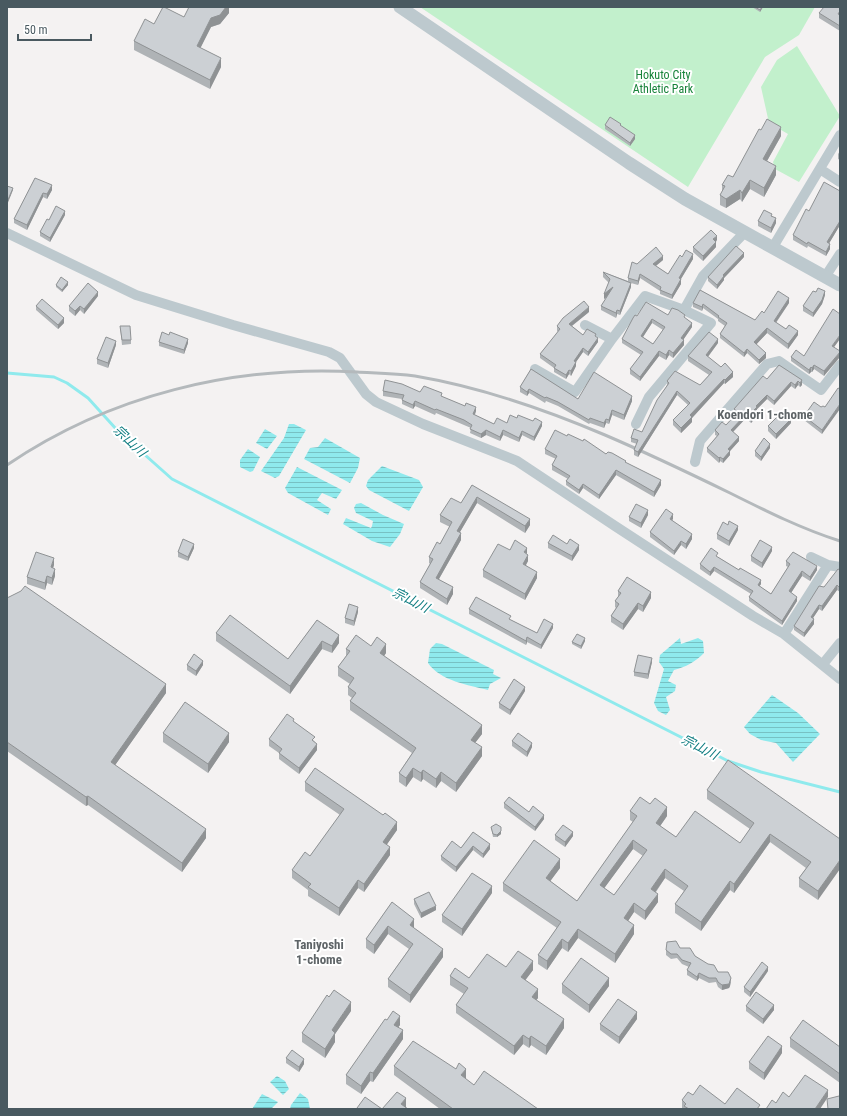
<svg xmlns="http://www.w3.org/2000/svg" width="847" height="1116" viewBox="0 0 847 1116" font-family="'Roboto Condensed','Noto Sans JP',sans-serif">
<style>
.park{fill:#c2f0cc}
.water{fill:url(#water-rules)}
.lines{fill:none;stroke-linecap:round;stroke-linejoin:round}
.stream{stroke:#8feaed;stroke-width:3}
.minor{stroke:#bdc9ce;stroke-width:10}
.tertiary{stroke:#bdc9ce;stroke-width:13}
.rail{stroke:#b4b9bc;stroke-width:3}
.wall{fill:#afb3b6;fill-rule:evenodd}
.shaded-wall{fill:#8f9294}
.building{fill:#ccd0d4;stroke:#8f9294;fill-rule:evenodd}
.labels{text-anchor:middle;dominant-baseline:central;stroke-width:4;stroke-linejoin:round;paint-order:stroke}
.park-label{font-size:12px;fill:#18833a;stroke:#fff}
.neighbourhood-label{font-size:13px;font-weight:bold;fill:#5e6467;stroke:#fff}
.water-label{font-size:13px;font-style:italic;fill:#0e7c80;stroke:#fff}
</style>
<defs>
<pattern id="water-rules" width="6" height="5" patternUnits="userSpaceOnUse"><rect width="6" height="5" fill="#8feaed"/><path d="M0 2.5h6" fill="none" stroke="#77c1c3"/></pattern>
</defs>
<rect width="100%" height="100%" fill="#f4f2f2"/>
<path class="park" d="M 420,7 L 815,7 L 799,35 L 765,57 L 688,187 Z
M 797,46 L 840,116 L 799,182 L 775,169 L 773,162 L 788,134 L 769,123 L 761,87 L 777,60 Z"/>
<path class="water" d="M 289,424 L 294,424 L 306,430 L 279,476 L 275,478 L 261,471 L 284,438 Z
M 265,429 L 277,436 L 267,449 L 256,443 Z
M 325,438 L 360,458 L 358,468 L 350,483 L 304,459 L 310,448 L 318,447 Z
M 248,449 L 260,457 L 253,471 L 250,472 L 240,467 L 240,460 Z
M 382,466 L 419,480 L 423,487 L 409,511 L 369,490 L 366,486 L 368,480 Z
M 297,467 L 342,490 L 336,499 L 322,493 L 317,500 L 331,509 L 328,515 L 288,493 L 285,488 Z
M 361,503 L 383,515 L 404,524 L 400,534 L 390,547 L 372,541 L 343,524 L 346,518 L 371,528 L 372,526 L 373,521 L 356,513 L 354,508 L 356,504 Z
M 680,638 L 681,644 L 698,638 L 703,641 L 704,653 C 695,662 686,667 674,670 L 668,681 L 676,685 L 675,691 L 666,697 L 670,710 L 666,715 L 658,711 L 654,703 L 664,669 L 659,662 L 660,655 Z
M 436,643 L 442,644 L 494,670 L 493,674 L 501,678 L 490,684 L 488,690 C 469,685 440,681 428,663 L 430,649 Z
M 772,695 L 798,713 L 820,734 L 793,762 L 776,743 L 761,740 L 750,734 L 744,727 Z
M 277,1076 L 285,1081 L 289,1089 L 283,1095 L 270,1082 Z
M 300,1093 L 308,1099 L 310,1109 L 290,1109 L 291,1105 Z
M 262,1094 L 278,1102 L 271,1109 L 252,1109 Z"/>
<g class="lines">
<path class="stream" d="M 7,373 L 54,377 L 67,383 L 88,398 L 117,430 L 172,479 L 728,761 L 761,772 L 840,792"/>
<path class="minor" d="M 820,169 L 840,182
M 7,233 L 136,295 L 233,325 L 329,352 L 340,358 L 366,394 L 376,402 L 423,424 L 517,461 L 615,526 L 753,616 L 784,634 L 840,679
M 773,247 L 840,135
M 825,277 L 840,254
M 684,310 L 703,276 L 745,232
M 585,325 L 612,339
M 535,369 L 575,392 L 612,339 L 645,296 L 684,310 L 711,323 L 649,397 L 636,424
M 695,462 L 700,441 L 767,364 L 779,361 L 821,390 L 840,365
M 811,557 L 828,565 L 840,567
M 784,634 L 828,565
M 823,664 L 840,643"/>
<path class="tertiary" d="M 400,7 L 629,163 L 685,199 L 840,285"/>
<path class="rail" d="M 7,465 C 110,395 234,365 357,372 C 376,373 396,373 415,376 C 480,387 544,409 605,435 C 647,453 689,473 730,493 C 766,511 802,529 840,541"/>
</g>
<path class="wall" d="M 229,7 L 229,13 L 220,24 L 211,27 L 200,48 L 221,67 L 210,89 L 134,50 L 134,41 L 154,24 Z
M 752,7 L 763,7 L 760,12 Z
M 840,7 L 840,31 L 819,18 L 819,13 Z
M 605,125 L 621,126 L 635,139 L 630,146 L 605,129 Z
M 761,130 L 781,136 L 767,161 L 776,175 L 764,197 L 750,189 L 742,202 L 740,199 L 726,208 L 720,205 L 720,195 L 722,192 L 722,185 L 733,177 Z
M 840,151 L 840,160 L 838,159 L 838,154 Z
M 35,178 L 52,190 L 47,199 L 43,197 L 27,230 L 14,223 L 14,219 Z
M 840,191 L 840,225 L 829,243 L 830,249 L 826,256 L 808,246 L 807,248 L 793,240 L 793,235 L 809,211 Z
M 65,215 L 50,242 L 40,236 L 40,232 L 49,220 Z
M 772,216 L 776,223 L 771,233 L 758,226 L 758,221 Z
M 717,240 L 716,242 L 716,247 L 703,261 L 693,252 L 693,247 Z
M 682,257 L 693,259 L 681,279 L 681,284 L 672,299 L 660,294 L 660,291 L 640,278 L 638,285 L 631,283 L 631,287 L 620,315 L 617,314 L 616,318 L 601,310 L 601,306 L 607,297 L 604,299 L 609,283 L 603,277 L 603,272 L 628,281 L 628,278 L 637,264 L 663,260 L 656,266 L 668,274 Z
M 744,257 L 724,278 L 724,280 L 717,289 L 708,281 L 708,277 Z
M 56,285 L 68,285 L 62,292 L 56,287 Z
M 700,290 L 755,320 L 764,313 L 789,303 L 776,323 L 786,329 L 798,335 L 788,349 L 767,333 L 756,344 L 766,358 L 759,364 L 747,353 L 744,357 L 720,338 L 720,334 L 725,326 L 718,321 L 718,319 L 703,308 L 702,311 L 693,307 L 693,303 Z
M 816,292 L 825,295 L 822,304 L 813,317 L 803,311 L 803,306 Z
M 98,296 L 84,314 L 80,310 L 75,316 L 69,311 L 69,306 Z
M 36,306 L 64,323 L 58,329 L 36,310 Z
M 589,312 L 572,326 L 583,335 L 596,337 L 598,342 L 588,356 L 583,352 L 576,362 L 576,366 L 571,376 L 569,374 L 566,379 L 554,372 L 554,368 L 540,358 L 540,354 L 558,332 L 557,331 L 557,326 Z
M 668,315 L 685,318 L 692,327 L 683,340 L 684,345 L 673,358 L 669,355 L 666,360 L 659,356 L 640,381 L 630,374 L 630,369 L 641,355 L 622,343 L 622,339 L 637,316 ZM 652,323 L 663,330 L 653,344 L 643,337 Z
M 120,326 L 131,340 L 131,344 L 122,345 Z
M 169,335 L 188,343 L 184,354 L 159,346 L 159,342 Z
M 718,343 L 708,357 L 733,377 L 725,384 L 724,383 L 692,418 L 692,422 L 681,433 L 673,425 L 673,420 L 688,405 L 677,395 L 638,457 L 634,455 L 634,450 L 637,444 L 631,442 L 631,438 L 642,432 L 667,385 L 667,381 L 700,385 L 709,375 L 688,361 L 688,356 Z
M 116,345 L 108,368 L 97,364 L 97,359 Z
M 834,347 L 824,376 L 814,369 L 812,372 L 811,372 L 809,374 L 791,361 L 791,357 L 804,356 Z
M 779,365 L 802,385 L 800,387 L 798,385 L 795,389 L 791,386 L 774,405 L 767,399 L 757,409 L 757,411 L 756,412 L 757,416 L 751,423 L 746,418 L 733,432 L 739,441 L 730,451 L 730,455 L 723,463 L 720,461 L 719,463 L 707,452 L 707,448 L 717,436 L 715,435 L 715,430 L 726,425 L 736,414 L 734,413 L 734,409 L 767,379 Z
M 531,369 L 578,399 L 632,401 L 624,420 L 612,415 L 609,424 L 606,423 L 604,428 L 590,423 L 589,424 L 558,406 L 546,401 L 545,403 L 529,393 L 527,396 L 520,392 L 520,387 Z
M 383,391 L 420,392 L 442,397 L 476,411 L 475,415 L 494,424 L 507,423 L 517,418 L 542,426 L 534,441 L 522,435 L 519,442 L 503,435 L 500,441 L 486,435 L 481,438 L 470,433 L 471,428 L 436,413 L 435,415 L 415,406 L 413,409 L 402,404 L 402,399 L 383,396 Z
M 821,407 L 825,407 L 822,434 L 804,420 L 804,416 Z
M 791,423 L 776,439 L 768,431 L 768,426 Z
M 567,436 L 626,463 L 661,485 L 654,497 L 616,475 L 599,499 L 583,488 L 579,494 L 566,485 L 566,481 L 568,479 L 552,470 L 552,465 L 556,459 L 545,454 L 545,449 Z
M 770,448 L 761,461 L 755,456 L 755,451 Z
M 472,485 L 530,525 L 525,533 L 477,503 L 460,532 L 461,540 L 439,579 L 453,594 L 447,605 L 420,588 L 420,582 L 430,564 L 429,563 L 429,557 L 440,544 L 450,527 L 440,522 L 440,515 L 461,503 Z
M 648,515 L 641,528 L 629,521 L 629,517 Z
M 673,519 L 672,520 L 692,539 L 686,549 L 681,545 L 674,555 L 650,537 L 650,532 Z
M 738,530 L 729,546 L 717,539 L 717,534 Z
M 548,543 L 567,544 L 579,550 L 572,561 L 548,548 Z
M 194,548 L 188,561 L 178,557 L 178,552 Z
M 510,550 L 527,554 L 528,561 L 526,565 L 537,578 L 525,600 L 483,577 L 483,570 Z
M 772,551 L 762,568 L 751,561 L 751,556 Z
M 718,557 L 761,584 L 759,586 L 771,594 L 788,567 L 786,566 L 786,561 L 817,570 L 810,581 L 802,576 L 791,593 L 797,601 L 782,625 L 749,601 L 749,597 L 751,594 L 714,571 L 710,576 L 700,569 L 700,564 Z
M 54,565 L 53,568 L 55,576 L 52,585 L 47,583 L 45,590 L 27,584 L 27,577 Z
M 840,570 L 840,592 L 837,590 L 822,611 L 819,609 L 813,618 L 814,624 L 804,637 L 794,630 L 794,626 L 824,587 Z
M 618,591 L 651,598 L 643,612 L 638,609 L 623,630 L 611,622 L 611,616 L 616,608 L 615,607 L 615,601 L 618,597 Z
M 7,598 L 166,693 L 115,765 L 206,838 L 182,872 L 88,805 L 86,806 L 7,751 Z
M 469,609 L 511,620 L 537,633 L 553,628 L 541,649 L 527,642 L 526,645 L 469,614 Z
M 358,612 L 354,626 L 345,623 L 345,618 Z
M 317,620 L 339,643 L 332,653 L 322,649 L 290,694 L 216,641 L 216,633 L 288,659 Z
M 585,641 L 581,649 L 572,644 L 572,642 Z
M 371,646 L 386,653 L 384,656 L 482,734 L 475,743 L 482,756 L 456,792 L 441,781 L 436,788 L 423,779 L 421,782 L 413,777 L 406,787 L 399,782 L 399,773 L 412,753 L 350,710 L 350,701 L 352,698 L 348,695 L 348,687 L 350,684 L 338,676 L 338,667 L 346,656 L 346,649 Z
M 652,662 L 648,679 L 634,676 L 634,672 Z
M 187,665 L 203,665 L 196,676 L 187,670 Z
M 525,691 L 510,715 L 499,708 L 499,703 Z
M 294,722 L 315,742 L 317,750 L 299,774 L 279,759 L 279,753 L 269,746 L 269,739 Z
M 163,733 L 229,742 L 208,773 L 163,742 Z
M 512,741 L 532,747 L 527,757 L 512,746 Z
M 305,782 L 397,830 L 387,844 L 390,855 L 364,892 L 358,888 L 339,916 L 308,896 L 308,890 L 292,878 L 292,870 L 310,856 L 340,815 L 305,791 Z
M 707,790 L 840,839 L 818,900 L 799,887 L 799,878 L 806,868 L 770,842 L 734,893 L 730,890 L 701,931 L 675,913 L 675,904 L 684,891 L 665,878 L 656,892 L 658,902 L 645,920 L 634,912 L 628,921 L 634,934 L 615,963 L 578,938 L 568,952 L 562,948 L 547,970 L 538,964 L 538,955 L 557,928 L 503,891 L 503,883 L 560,868 L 550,881 L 577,901 L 633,822 L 630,820 L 630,811 L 667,816 L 660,826 L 676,837 L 740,843 L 750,829 L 707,799 ZM 633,849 L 643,856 L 614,895 L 604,888 Z
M 504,803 L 529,812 L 544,819 L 535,831 L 504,808 Z
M 491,827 L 501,834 L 497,837 L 493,837 Z
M 473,832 L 490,849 L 483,858 L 473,850 L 456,872 L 441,860 L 441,856 L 461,848 Z
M 555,835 L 573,836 L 565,847 L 555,840 Z
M 492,893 L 462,936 L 442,922 L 442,915 Z
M 414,899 L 436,910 L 421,918 L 414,904 Z
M 392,902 L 413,927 L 443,957 L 410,1003 L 388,987 L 388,979 L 409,949 L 388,934 L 374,954 L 366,948 L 366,939 Z
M 680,948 L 695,956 L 718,972 L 731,982 L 730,986 L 729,988 L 722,990 L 718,987 L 716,982 L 709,983 L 699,978 L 697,981 L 687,975 L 687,970 L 689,967 L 682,964 L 677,958 L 671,959 L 666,955 L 666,950 Z
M 506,967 L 533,970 L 525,980 L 538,998 L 536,1000 L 564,1028 L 546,1055 L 531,1045 L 529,1048 L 523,1044 L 514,1055 L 456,1013 L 456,1005 L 464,994 L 450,985 L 450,976 L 469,978 Z
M 768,971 L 750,997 L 744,992 L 744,987 Z
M 562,984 L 609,986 L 589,1013 L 562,993 Z
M 746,1006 L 774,1010 L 763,1024 L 746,1011 Z
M 351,1011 L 335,1034 L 335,1042 L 325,1058 L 302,1042 L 302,1033 Z
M 637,1019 L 619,1044 L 600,1030 L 600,1024 Z
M 387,1020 L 400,1025 L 398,1027 L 403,1039 L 373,1082 L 370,1081 L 361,1094 L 346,1084 L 346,1075 Z
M 790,1038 L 840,1047 L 840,1083 L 790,1047 Z
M 782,1053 L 764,1080 L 749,1069 L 749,1062 Z
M 286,1058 L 304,1064 L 299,1072 L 286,1063 Z
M 394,1066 L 466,1078 L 465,1079 L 474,1085 L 538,1109 L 440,1109 L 394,1075 Z
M 693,1095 L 725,1104 L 760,1109 L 682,1109 L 682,1100 Z"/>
<path class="shaded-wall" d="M 226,7 L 229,7 L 229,13 L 220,24 L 211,27 L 197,55 L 197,46 L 211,18 Z
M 762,7 L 763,7 L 760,12 L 760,10 Z
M 221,58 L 221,67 L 210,89 L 210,80 Z
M 781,127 L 781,136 L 763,168 L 763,159 Z
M 635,135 L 635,139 L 630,146 L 630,143 Z
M 776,166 L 776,175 L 764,197 L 764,188 Z
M 750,180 L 750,189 L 742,202 L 742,193 Z
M 52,185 L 52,190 L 47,199 L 47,194 Z
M 13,188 L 13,190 L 7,205 L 7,202 Z
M 740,190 L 740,199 L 726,208 L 726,199 Z
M 43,193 L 43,197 L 27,230 L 27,225 Z
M 65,211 L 65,215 L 50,242 L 50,238 Z
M 776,218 L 776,223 L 771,233 L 771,228 Z
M 840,221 L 840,225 L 827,247 L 827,242 Z
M 717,236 L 717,240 L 713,244 L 713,239 Z
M 716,242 L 716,247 L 703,261 L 703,256 Z
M 830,244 L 830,249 L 826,256 L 826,252 Z
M 744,253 L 744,257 L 724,278 L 724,280 L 717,289 L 717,285 L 723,275 Z
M 693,254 L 693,259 L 679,282 L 679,278 Z
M 663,256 L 663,260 L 653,268 L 653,264 Z
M 640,274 L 640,278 L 638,285 L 638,281 Z
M 681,279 L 681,284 L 672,299 L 672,295 Z
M 68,282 L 68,285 L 62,292 L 62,290 Z
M 631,283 L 631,287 L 620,315 L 620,311 Z
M 613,287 L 613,291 L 604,299 L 604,294 Z
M 825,291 L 825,295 L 822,304 L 813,317 L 813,313 Z
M 98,292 L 98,296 L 84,314 L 84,309 Z
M 789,298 L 789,303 L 774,325 L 774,321 Z
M 703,304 L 703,308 L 702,311 L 702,307 Z
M 80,306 L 80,310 L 75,316 L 75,311 Z
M 589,307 L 589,312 L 569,328 L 569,324 Z
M 617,310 L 617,314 L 616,318 L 616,313 Z
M 64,318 L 64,323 L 58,329 L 58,325 Z
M 652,319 L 652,323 L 641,340 L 641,336 Z
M 692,323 L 692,327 L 681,343 L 681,338 Z
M 767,328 L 767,333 L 754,347 L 754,342 Z
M 798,331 L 798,335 L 788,349 L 788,344 Z
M 840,335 L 840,339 L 832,350 L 832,346 Z
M 598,338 L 598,342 L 588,356 L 588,352 Z
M 188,339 L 188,343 L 184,354 L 184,350 Z
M 718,339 L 718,343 L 706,359 L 706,355 Z
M 684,340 L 684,345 L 673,358 L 673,353 Z
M 116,341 L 116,345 L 108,368 L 108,363 Z
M 583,348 L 583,352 L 576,362 L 576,366 L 571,376 L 571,371 L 574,361 Z
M 747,349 L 747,353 L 744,357 L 744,353 Z
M 669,350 L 669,355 L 666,360 L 666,355 Z
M 659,351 L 659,356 L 640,381 L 640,377 Z
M 840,352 L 840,357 L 824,376 L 824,371 Z
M 766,353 L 766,358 L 759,364 L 759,360 Z
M 814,365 L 814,369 L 812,372 L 812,368 Z
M 811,367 L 811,372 L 809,374 L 809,370 Z
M 569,370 L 569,374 L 566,379 L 566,375 Z
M 733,372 L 733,377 L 725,384 L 725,380 Z
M 724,379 L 724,383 L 692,418 L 692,422 L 681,433 L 681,428 L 690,415 Z
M 802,380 L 802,385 L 800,387 L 800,383 Z
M 798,381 L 798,385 L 795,389 L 795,385 Z
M 791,382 L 791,386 L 774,405 L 774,401 Z
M 529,389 L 529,393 L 527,396 L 527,392 Z
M 677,391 L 677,395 L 638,457 L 638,452 Z
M 767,395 L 767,399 L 757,409 L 757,411 L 754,414 L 754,410 L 756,406 Z
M 632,396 L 632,401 L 624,420 L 624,415 Z
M 415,401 L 415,406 L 413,409 L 413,405 Z
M 840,404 L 840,409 L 822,434 L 822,430 Z
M 476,407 L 476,411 L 473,418 L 473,414 Z
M 612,410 L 612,415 L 609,424 L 609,420 Z
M 757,412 L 757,416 L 751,423 L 751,418 Z
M 746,414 L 746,418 L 731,434 L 731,430 Z
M 606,419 L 606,423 L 604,428 L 604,423 Z
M 791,419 L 791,423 L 776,439 L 776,434 Z
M 542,422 L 542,426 L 534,441 L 534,437 Z
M 486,430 L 486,435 L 481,438 L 481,434 Z
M 503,430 L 503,435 L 500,441 L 500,437 Z
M 522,431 L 522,435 L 519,442 L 519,438 Z
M 739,437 L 739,441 L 730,451 L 730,455 L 723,463 L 723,459 L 728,449 Z
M 770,444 L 770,448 L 761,461 L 761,457 Z
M 720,457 L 720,461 L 719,463 L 719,458 Z
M 616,470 L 616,475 L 599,499 L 599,495 Z
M 661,480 L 661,485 L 654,497 L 654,492 Z
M 583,484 L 583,488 L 579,494 L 579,490 Z
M 477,497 L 477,503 L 457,537 L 457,531 Z
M 648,510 L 648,515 L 641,528 L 641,523 Z
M 673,514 L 673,519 L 670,523 L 670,519 Z
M 530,519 L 530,525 L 525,533 L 525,526 Z
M 738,526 L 738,530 L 729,546 L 729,541 Z
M 461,533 L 461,540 L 436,584 L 436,578 Z
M 692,534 L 692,539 L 686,549 L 686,544 Z
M 681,541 L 681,545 L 674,555 L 674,551 Z
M 194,544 L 194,548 L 188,561 L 188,557 Z
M 579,545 L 579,550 L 572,561 L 572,556 Z
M 772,547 L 772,551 L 762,568 L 762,563 Z
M 527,548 L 527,554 L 524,552 Z
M 528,555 L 528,561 L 523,570 L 523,564 Z
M 54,558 L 54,565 L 51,574 L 51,567 Z
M 817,566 L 817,570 L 810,581 L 810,577 Z
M 714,567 L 714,571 L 710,576 L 710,572 Z
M 55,569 L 55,576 L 52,585 L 52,578 Z
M 802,571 L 802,576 L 789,596 L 789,591 Z
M 537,572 L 537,578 L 525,600 L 525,594 Z
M 47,576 L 47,583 L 45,590 L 45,583 Z
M 761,580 L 761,584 L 758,589 L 758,585 Z
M 837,585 L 837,590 L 822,611 L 822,606 Z
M 453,587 L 453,594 L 447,605 L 447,599 Z
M 651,592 L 651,598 L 643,612 L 643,606 Z
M 797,597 L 797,601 L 782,625 L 782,621 Z
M 638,603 L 638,609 L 623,630 L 623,624 Z
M 819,605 L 819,609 L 811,621 L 811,617 Z
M 358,607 L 358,612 L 354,626 L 354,621 Z
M 814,619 L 814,624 L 804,637 L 804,633 Z
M 553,624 L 553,628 L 541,649 L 541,645 Z
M 339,635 L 339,643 L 332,653 L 332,646 Z
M 527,637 L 527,642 L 526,645 L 526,641 Z
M 585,638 L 585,641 L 581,649 L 581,646 Z
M 322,641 L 322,649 L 290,694 L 290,686 Z
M 386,644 L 386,653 L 380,662 L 380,653 Z
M 652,658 L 652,662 L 648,679 L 648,674 Z
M 203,661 L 203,665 L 196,676 L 196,671 Z
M 166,684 L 166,693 L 111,771 L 111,762 Z
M 525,687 L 525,691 L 510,715 L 510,710 Z
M 482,725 L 482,734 L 471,748 L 471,740 Z
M 229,733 L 229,742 L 208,773 L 208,764 Z
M 532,743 L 532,747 L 527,757 L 527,752 Z
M 317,744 L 317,750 L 299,774 L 299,768 Z
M 482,747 L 482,756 L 456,792 L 456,783 Z
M 413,768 L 413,777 L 406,787 L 406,778 Z
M 423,770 L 423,779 L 421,782 L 421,773 Z
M 441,772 L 441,781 L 436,788 L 436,779 Z
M 88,796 L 88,805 L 86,806 L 86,797 Z
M 667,807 L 667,816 L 656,832 L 656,823 Z
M 544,815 L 544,819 L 535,831 L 535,827 Z
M 397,822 L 397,830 L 383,850 L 383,842 Z
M 206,829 L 206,838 L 182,872 L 182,863 Z
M 501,831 L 501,834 L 497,837 L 497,835 Z
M 573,832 L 573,836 L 565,847 L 565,842 Z
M 770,834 L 770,842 L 734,893 L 734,884 Z
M 633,840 L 633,849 L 600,894 L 600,885 Z
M 490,844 L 490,849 L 483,858 L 483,854 Z
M 473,846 L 473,850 L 456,872 L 456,867 Z
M 390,847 L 390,855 L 364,892 L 364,884 Z
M 560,859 L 560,868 L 546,887 L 546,878 Z
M 840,860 L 840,869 L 818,900 L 818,891 Z
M 665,869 L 665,878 L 651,898 L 651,889 Z
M 358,880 L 358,888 L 339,916 L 339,908 Z
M 730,881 L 730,890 L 701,931 L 701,922 Z
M 492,886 L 492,893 L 462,936 L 462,929 Z
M 658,894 L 658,902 L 645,920 L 645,911 Z
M 634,903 L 634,912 L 624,927 L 624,918 Z
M 436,906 L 436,910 L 421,918 L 421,913 Z
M 414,919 L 414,927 L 410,933 L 410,925 Z
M 634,925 L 634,934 L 615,963 L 615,954 Z
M 388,926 L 388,934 L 374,954 L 374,945 Z
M 578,929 L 578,938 L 568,952 L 568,943 Z
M 562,939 L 562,948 L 547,970 L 547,961 Z
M 443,949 L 443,957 L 410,1003 L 410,995 Z
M 533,961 L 533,970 L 521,986 L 521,977 Z
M 768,967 L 768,971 L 750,997 L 750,992 Z
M 699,973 L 699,978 L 697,981 L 697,977 Z
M 609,978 L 609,986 L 589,1013 L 589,1005 Z
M 731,978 L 730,986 L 729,988 L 722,990 L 722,985 Z
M 538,989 L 538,998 L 532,1006 L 532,997 Z
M 351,1002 L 351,1011 L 335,1034 L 335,1042 L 325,1058 L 325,1049 L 332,1030 Z
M 774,1005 L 774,1010 L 763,1024 L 763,1019 Z
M 637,1012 L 637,1019 L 619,1044 L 619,1037 Z
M 400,1016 L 400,1025 L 394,1033 L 394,1025 Z
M 564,1019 L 564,1028 L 546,1055 L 546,1046 Z
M 403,1030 L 403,1039 L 373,1082 L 373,1073 Z
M 523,1035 L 523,1044 L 514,1055 L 514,1046 Z
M 531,1036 L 531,1045 L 529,1048 L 529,1039 Z
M 782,1046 L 782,1053 L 764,1080 L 764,1073 Z
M 304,1059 L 304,1064 L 299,1072 L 299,1067 Z
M 466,1069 L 466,1078 L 461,1085 L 461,1075 Z
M 370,1072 L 370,1081 L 361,1094 L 361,1086 Z
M 828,1090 L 828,1097 L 820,1109 L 815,1109 Z
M 406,1098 L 406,1107 L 405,1109 L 401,1104 Z"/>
<path class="building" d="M 163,7 L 164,7 L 184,17 L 189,7 L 226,7 L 220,15 L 211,18 L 197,46 L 221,58 L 210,80 L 134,41 L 145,19 L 154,24 Z
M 755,7 L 762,7 L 760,10 Z
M 824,7 L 840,7 L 840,11 L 838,14 L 840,15 L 840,26 L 819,13 Z
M 610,117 L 621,124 L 620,125 L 635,135 L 630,143 L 605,125 Z
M 767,119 L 781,127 L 763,159 L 776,166 L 764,188 L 750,180 L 742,193 L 740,190 L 726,199 L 720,195 L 725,186 L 722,185 L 728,175 L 733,177 L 759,129 L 761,130 Z
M 35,178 L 52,185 L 47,194 L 43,193 L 27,225 L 14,219 Z
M 824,182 L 840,191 L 840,221 L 827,242 L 830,244 L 826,252 L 808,242 L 807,244 L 793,235 L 806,209 L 809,211 Z
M 7,186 L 13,188 L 7,202 Z
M 56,206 L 65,211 L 50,238 L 40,232 L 47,219 L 49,220 Z
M 764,210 L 772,214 L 771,216 L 776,218 L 771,228 L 758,221 Z
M 711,230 L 717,236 L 713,239 L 716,242 L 703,256 L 693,247 Z
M 736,246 L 744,253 L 723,275 L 724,276 L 717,285 L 708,277 Z
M 656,247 L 663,256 L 653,264 L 668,274 L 680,255 L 682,257 L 686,250 L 693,254 L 679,278 L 681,279 L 672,295 L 660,290 L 661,287 L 640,274 L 638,281 L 628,278 L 632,262 L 637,264 Z
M 603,272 L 631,283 L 620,311 L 617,310 L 616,313 L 601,306 L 613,287 L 604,294 L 610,279 Z
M 61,277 L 68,282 L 62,290 L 56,285 Z
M 88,283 L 98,292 L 84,309 L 80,306 L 75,311 L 69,306 Z
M 818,288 L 825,291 L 822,300 L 813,313 L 803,306 L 813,291 L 816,292 Z
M 700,290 L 755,320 L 762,311 L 764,313 L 778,291 L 789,298 L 774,321 L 786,329 L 789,325 L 798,331 L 788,344 L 767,328 L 754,342 L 766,353 L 759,360 L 747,349 L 744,353 L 720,334 L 727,323 L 718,317 L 719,316 L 703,304 L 702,307 L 693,303 Z
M 42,299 L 64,318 L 58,325 L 36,306 Z
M 584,301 L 589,307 L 569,324 L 583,335 L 587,329 L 596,334 L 595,336 L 598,338 L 588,352 L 583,348 L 574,361 L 576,362 L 571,371 L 569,370 L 566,375 L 554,368 L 556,365 L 540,354 L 560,329 L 557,326 L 563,318 Z
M 646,302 L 668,315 L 672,308 L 678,310 L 685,315 L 684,317 L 692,323 L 681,338 L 684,340 L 673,353 L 669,350 L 666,355 L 659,351 L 640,377 L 630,369 L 643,352 L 622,339 L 633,318 L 635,315 L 637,316 ZM 652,319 L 665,327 L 653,344 L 641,336 Z
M 833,309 L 840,314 L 840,335 L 832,346 L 840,351 L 840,352 L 824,371 L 814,365 L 812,368 L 811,367 L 809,370 L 791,357 L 796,350 L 804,356 Z
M 120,326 L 130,326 L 131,340 L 122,340 Z
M 162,332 L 169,335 L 170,332 L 188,339 L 184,350 L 159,342 Z
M 709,332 L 718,339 L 706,355 L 721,367 L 725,363 L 733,372 L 725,380 L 724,379 L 690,415 L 692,417 L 681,428 L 673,420 L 690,403 L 677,391 L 638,452 L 634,450 L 638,440 L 631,438 L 634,429 L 642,432 L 657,400 L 669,383 L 667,381 L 675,371 L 700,385 L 712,372 L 688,356 Z
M 106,337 L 116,341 L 108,363 L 97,359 Z
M 779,365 L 802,380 L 800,383 L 798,381 L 795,385 L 791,382 L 774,401 L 767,395 L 756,406 L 757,407 L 754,410 L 757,412 L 751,418 L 746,414 L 731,430 L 739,437 L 728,449 L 730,451 L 723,459 L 720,457 L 719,458 L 707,448 L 719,434 L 715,430 L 722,422 L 726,425 L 738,412 L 734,409 L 763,376 L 767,379 Z
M 531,369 L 578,399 L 594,372 L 632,396 L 624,415 L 612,410 L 609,420 L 606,419 L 604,423 L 590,418 L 589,420 L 558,402 L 546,397 L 545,398 L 529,389 L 527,392 L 520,387 Z
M 385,380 L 402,384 L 420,392 L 424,386 L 429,388 L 442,393 L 441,396 L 465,406 L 466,403 L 476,407 L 473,414 L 494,424 L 497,418 L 507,423 L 510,415 L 517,418 L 518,415 L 533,421 L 535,418 L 542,422 L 534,437 L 522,431 L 519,438 L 503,430 L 500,437 L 486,430 L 481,434 L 470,429 L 472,425 L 464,420 L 436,409 L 435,410 L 415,401 L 413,405 L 402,400 L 404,395 L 383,391 Z
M 838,388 L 840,389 L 840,404 L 822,430 L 804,416 L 814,402 L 821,407 L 823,406 L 825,407 Z
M 783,411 L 791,419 L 776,434 L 768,426 Z
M 555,430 L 567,436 L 568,434 L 583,441 L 584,439 L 606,454 L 608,452 L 612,453 L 626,461 L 625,462 L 661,480 L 654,492 L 616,470 L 599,495 L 583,484 L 579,490 L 566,481 L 570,476 L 552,465 L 557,456 L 545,449 Z
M 764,438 L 770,444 L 761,457 L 755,451 Z
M 472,485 L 530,519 L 525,526 L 477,497 L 457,531 L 461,533 L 436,578 L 453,587 L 447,599 L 420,582 L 433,559 L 429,557 L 437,542 L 440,544 L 452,522 L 440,515 L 451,498 L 461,503 Z
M 636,504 L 648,510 L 641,523 L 629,517 Z
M 666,509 L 673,514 L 670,519 L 692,534 L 686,544 L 681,541 L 674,551 L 650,532 Z
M 729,521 L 738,526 L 729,541 L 717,534 L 723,522 L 728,525 Z
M 553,535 L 567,544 L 570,539 L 579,545 L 572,556 L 548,543 Z
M 183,539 L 194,544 L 188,557 L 178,552 Z
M 515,540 L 527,548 L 524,552 L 528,555 L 523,564 L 537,572 L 525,594 L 483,570 L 498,544 L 510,550 Z
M 760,540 L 772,547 L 762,563 L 751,556 Z
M 711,548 L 718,553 L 716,556 L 739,570 L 740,568 L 761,580 L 758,585 L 771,594 L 790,564 L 786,561 L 793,552 L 817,566 L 810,577 L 802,571 L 789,591 L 797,597 L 782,621 L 749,597 L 753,591 L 714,567 L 710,572 L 700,564 Z
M 36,552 L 54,558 L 51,567 L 55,569 L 52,578 L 47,576 L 45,583 L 27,577 Z
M 838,569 L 840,570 L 840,588 L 837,585 L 822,606 L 819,605 L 811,617 L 814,619 L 804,633 L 794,626 L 819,586 L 824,587 Z
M 627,577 L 651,592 L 643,606 L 638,603 L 623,624 L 611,616 L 619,604 L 615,601 L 621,593 L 618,591 Z
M 25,586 L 166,684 L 111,762 L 206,829 L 182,863 L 88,796 L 86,797 L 7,742 L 7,598 L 21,591 Z
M 476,597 L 511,616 L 509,619 L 537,633 L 544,619 L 553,624 L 541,645 L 527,637 L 526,641 L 469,609 Z
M 349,604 L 358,607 L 354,621 L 345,618 Z
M 230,615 L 288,659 L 317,620 L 339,635 L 332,646 L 322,641 L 290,686 L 216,633 Z
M 577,634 L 585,638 L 581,646 L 572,642 Z
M 356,635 L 371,646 L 377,637 L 386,644 L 380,653 L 482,725 L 471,740 L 482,747 L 456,783 L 441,772 L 436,779 L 423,770 L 421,773 L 413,768 L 406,778 L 399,773 L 416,748 L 350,701 L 356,693 L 348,687 L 354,678 L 338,667 L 350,651 L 346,649 Z
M 194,654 L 203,661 L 196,671 L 187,665 Z
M 638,655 L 652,658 L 648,674 L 634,672 Z
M 514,679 L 525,687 L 510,710 L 499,703 Z
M 185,702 L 229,733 L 208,764 L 163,733 Z
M 287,714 L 294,719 L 293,721 L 315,737 L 312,740 L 317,744 L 299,768 L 279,753 L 282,749 L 269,739 Z
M 518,733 L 532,743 L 527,752 L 512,741 Z
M 728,760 L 840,839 L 840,860 L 818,891 L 799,878 L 811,862 L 770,834 L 734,884 L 730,881 L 701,922 L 675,904 L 688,886 L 665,869 L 651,889 L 658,894 L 645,911 L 634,903 L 624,918 L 634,925 L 615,954 L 578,929 L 568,943 L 562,939 L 547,961 L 538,955 L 561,922 L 503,883 L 534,840 L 560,859 L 546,878 L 577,901 L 637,816 L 630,811 L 640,797 L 650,804 L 655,798 L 667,807 L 656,823 L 676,837 L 695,811 L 740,843 L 754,823 L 707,790 ZM 633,840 L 647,850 L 614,895 L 600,885 Z
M 315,768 L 383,815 L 385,813 L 397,822 L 383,842 L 390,847 L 364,884 L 358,880 L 339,908 L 308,887 L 311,884 L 292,870 L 305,852 L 310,856 L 344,809 L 305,782 Z
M 509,797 L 529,812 L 533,806 L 544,815 L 535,827 L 504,803 Z
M 496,824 L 501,827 L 501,831 L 497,835 L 493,834 L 491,827 Z
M 563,825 L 573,832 L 565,842 L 555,835 Z
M 473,832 L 490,844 L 483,854 L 473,846 L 456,867 L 441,856 L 452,841 L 461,848 Z
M 472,873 L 492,886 L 462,929 L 442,915 Z
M 429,892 L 436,906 L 421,913 L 414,899 Z
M 392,902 L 414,919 L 410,925 L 443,949 L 410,995 L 388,979 L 413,944 L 388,926 L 374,945 L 366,939 Z
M 676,941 L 680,948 L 690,948 L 695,956 L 708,964 L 714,965 L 718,972 L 728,972 L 731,978 L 729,984 L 722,985 L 718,982 L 716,978 L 709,978 L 699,973 L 697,977 L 687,970 L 691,963 L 682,960 L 677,954 L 671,954 L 666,950 L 667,942 Z
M 518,951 L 533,961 L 521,977 L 538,989 L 532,997 L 564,1019 L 546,1046 L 531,1036 L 529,1039 L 523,1035 L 514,1046 L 456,1005 L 468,988 L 450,976 L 455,968 L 469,978 L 487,954 L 506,967 Z
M 581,958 L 609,978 L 589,1005 L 562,984 Z
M 762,962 L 768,967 L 750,992 L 744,987 Z
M 334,990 L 351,1002 L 332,1030 L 335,1033 L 325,1049 L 302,1033 L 327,995 L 329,997 Z
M 756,992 L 774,1005 L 763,1019 L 746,1006 Z
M 618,999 L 637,1012 L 619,1037 L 600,1024 Z
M 393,1011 L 400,1016 L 394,1025 L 403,1030 L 373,1073 L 370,1072 L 361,1086 L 346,1075 L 385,1019 L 387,1020 Z
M 803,1020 L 840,1047 L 840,1074 L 790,1038 Z
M 768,1036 L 782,1046 L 764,1073 L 749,1062 Z
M 413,1041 L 456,1069 L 459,1063 L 466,1069 L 461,1075 L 474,1085 L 484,1071 L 538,1109 L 453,1109 L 394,1066 Z
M 292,1050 L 304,1059 L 299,1067 L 286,1058 Z
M 805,1075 L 828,1090 L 815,1109 L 766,1109 L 772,1100 L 776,1103 L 783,1092 L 789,1097 Z
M 700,1085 L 725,1104 L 737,1088 L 760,1105 L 757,1109 L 689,1109 L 684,1106 L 686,1104 L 682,1100 L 688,1092 L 693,1095 Z
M 397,1092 L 406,1098 L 401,1104 L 408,1109 L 382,1109 Z
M 839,1096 L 840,1096 L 840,1109 L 828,1109 L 827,1099 Z
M 365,1097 L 382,1109 L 359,1109 L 357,1108 Z"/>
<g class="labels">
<g class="park-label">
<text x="663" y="75">Hokuto City<tspan x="663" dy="14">Athletic Park</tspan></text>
</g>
<g class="neighbourhood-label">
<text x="765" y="414">Koendori 1-chome</text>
<text x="319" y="944">Taniyoshi<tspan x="319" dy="15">1-chome</tspan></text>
</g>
<g class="water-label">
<text transform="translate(130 441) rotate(43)">宗山川</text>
<text transform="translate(411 600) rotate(27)">宗山川</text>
<text transform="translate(700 747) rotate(27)">宗山川</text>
</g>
</g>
<rect width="847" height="1116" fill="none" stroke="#495960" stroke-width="16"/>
<path d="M18 34v6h73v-6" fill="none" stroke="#495960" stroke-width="2"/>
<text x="24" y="34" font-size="12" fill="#495960" stroke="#ffffff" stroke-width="3" paint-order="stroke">50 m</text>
</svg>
